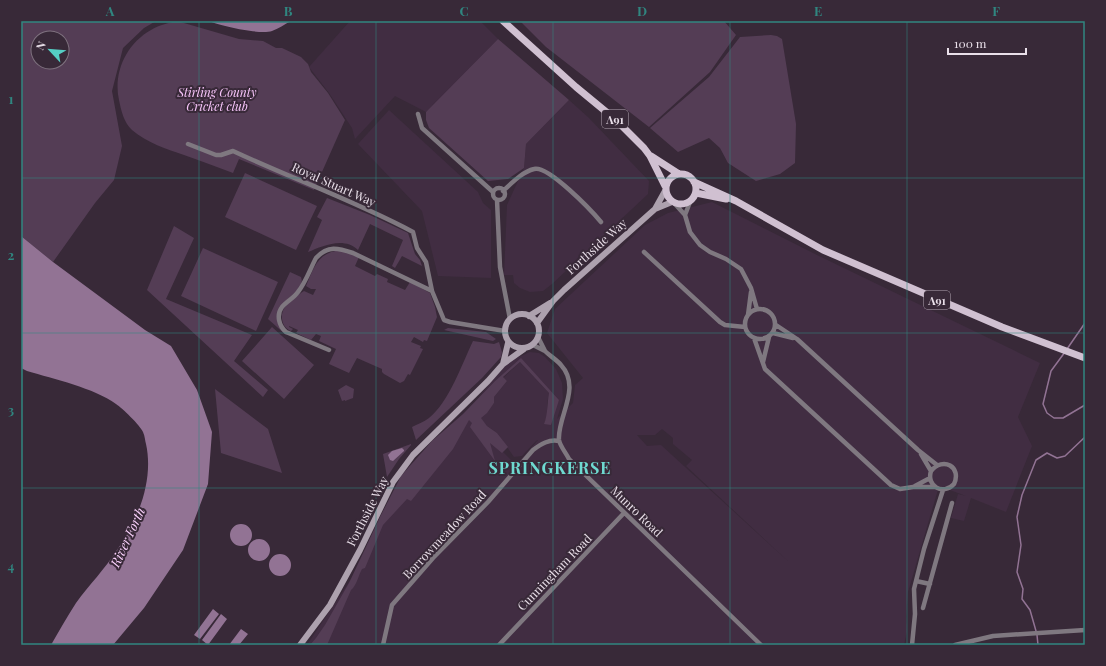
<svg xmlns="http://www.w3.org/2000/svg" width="1106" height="666" viewBox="0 0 1106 666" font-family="'Playfair Display',serif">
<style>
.built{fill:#412d42;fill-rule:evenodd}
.green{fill:#543d55;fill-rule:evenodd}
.water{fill:#927394}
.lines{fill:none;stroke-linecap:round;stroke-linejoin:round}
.stream{stroke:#927394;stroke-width:1.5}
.street{stroke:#7f7880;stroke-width:4.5}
.secondary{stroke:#ada1ae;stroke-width:6}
.primary{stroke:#d0c0d1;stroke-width:7}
.grid{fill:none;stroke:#308680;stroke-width:1;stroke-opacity:0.55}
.labels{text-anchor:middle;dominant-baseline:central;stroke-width:4;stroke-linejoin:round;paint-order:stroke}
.shield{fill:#382938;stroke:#b4a8b4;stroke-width:1}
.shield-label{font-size:11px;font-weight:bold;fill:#e9dfe9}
.park-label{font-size:12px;font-style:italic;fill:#f9c6fc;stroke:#382938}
.street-label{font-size:12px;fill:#e9dfe9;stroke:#382938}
.water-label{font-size:13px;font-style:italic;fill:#fcd3fe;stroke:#382938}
.district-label{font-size:16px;font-weight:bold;letter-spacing:1px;fill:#6ed9d0;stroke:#382938}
.neatline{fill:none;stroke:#308680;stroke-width:1.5}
.grid-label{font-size:13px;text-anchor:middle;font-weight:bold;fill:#308680}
</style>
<rect width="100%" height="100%" fill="#382938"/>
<path class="built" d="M 350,21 L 480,21 L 498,39 L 426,112 L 395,96 L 355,139 L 352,128 L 329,93 L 309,67 Z
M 569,100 L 589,118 L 649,181 L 648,194 L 552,284 L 543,291 L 530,292 L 520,288 L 514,283 L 513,275 L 504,275 L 507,205 L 524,168 L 526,144 Z
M 389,110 L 478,192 L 483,203 L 491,210 L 491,278 L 438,276 L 422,211 L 358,144 Z
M 712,202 L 817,255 L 1040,363 L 1018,417 L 1032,446 L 1006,512 L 971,498 L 964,521 L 951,518 L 958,494 L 966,496 L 939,486 L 908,592 L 906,617 L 907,631 L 904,645 L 307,645 L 355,573 L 400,481 L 467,416 L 516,465 L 538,440 L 536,441 L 522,456 L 514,457 L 497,433 L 487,426 L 480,418 L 494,403 L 494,397 L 507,381 L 503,378 L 520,362 L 549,393 L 547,404 L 547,417 L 544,424 L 559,400 L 521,359 L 495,381 L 478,398 L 504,366 L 512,360 L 530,352 L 539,353 L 545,357 L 556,369 L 562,383 L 563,399 L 557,419 L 573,403 L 575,385 L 583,378 L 547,333 L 555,309 L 645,225 L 668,213 ZM 662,429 L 673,438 L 673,444 L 692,460 L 686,466 L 790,563 L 661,445 L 647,446 L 637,435 L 655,435 Z"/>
<path class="green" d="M 21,21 L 156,21 L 144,28 L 123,48 L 112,91 L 122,146 L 114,180 L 95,203 L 53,262 L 21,236 ZM 38,38 L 62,38 L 62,62 L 38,62 Z
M 177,21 L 239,39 L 263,41 L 276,48 L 282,48 L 301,57 L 308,64 L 311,72 L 328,93 L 345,120 L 314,190 L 239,159 L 233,173 C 217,167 201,161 184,155 C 167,149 147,143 132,130 C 124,123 121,110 119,100 C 113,73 126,44 151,30 C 159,25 168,23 177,21 Z
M 520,21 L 724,21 L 736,35 L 710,72 L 649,127 L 546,47 Z
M 771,35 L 777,36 L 782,39 L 796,124 L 795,163 L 780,174 L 756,181 L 728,163 L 720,148 L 709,138 L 678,152 L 650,128 L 709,77 L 740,37 Z
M 498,39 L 569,100 L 526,144 L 524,168 L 508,179 L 488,181 L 429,128 L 426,120 L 426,112 Z
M 245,173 L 317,206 L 296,250 L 225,217 Z
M 327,198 L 370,215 L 408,233 L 415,254 L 420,260 L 422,266 L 402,256 L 395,268 L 392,266 L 403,240 L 370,224 L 358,250 C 344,236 322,246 308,252 L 322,220 L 317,217 Z
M 174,226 L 194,238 L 166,299 L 252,335 L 234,361 L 268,390 L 263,397 L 147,290 Z
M 203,248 L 278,282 L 256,331 L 181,296 Z
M 340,250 L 359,257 L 355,266 L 375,276 L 377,274 L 388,279 L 387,282 L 405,290 L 410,282 L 430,293 L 435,307 L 437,317 L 427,341 L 424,340 L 423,342 L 414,337 L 411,342 L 421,346 L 420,348 L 423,349 L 410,375 L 408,374 L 404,381 L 400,383 L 384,374 L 382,372 L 382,369 L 357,358 L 349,373 L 329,364 L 336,349 L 319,341 L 321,336 L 316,334 L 311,340 L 296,333 L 298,330 L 289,326 L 289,327 L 293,329 L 291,331 C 282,328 279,315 285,307 C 290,301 298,295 304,291 L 313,295 L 316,289 L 311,289 L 306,286 C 314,268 317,253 340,250 Z
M 290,272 L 301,277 C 305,288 293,293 287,300 C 283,305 281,313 278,318 L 287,334 L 286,335 L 268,319 Z
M 272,327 L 314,365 L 284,399 L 242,361 Z
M 448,328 L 486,332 L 496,339 L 493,341 L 444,330 Z
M 473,341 L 494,344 L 499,342 L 502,352 L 501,357 L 482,378 L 416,440 L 412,427 C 417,424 424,422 429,418 C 449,402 462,364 473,341 Z
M 521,358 L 559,400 L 551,425 L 544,424 C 548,414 547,403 549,393 L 520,362 L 503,377 L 507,381 L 494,397 L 494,403 L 487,413 L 481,418 L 487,426 L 497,433 L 508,447 L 502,453 L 490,443 L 495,461 L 470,427 L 472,423 L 469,420 L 453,449 L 411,501 L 407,499 L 383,525 L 365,568 L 362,569 C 358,576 357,585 351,590 L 327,645 L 310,645 L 316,638 L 325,625 L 349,583 L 380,517 L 401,476 L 432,441 L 463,414 L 495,381 Z
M 346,385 L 354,389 L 353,398 L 345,401 L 345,400 L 342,401 L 338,390 Z
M 215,389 L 268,429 L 282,473 L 221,453 Z
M 411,444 L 411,445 L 399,459 L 387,477 L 383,454 Z"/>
<path class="water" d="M 209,21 L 291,21 C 285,24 278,29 272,31 C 260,35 221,26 209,21 Z
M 21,236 L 53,262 L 145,330 L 171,346 L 197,390 L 212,432 L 208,484 L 183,550 L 144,608 L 113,645 L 51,645 C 59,631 67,617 76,603 C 89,585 105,569 117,550 C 138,521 154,480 146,444 C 145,441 145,436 143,432 C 140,425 122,408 116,404 C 94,388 54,379 27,371 L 21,368 Z
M 402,448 L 404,450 L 404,451 L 393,461 L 390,460 L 388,455 L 392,451 Z
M230 535a11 11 0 1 1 22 0a11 11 0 1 1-22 0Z
M248 550a11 11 0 1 1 22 0a11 11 0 1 1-22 0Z
M269 565a11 11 0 1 1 22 0a11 11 0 1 1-22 0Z
M 213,609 L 219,614 L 200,639 L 194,635 Z
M 221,614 L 227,619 L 208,645 L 202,640 Z
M 241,629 L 248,634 L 239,645 L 229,645 Z"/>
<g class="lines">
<path class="stream" d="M 1067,349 L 1085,323
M 1065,352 L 1051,371 L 1043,404 L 1047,413 L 1054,418 L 1063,418 L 1085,405
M 1036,631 L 1030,610 L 1022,599 L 1023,589 L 1017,572 L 1021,545 L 1017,517 L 1022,495 L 1036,460 L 1047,453 L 1057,458 L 1065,456 L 1085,437
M 1037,635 L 1038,645"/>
<path class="street" d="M 418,114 L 422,128 L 493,192
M 188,144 L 216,155 L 221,155 L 233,151 C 293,179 355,201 413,232 L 417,248 L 426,262 L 432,291
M493 194a6 6 0 1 1 12 0a6 6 0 1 1-12 0Z
M 503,191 C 512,183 522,172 534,169 C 548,165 591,210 601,222
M 497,200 L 500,267 L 510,319
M 675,204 L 685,215 L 690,232 L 700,245 L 710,252 L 726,259 L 741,269 L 751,288 L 757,309
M 685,215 L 690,202
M 644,252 L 720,322 L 725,325 L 745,327
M745 324a15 15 0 1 1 30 0a15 15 0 1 1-30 0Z
M 748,315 L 751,292
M 776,325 L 797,339 L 918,450 L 937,465
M 773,333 L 793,338
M 754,338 L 765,369 L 891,485 L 900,489 L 913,487 L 934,487
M 533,345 L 545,351 L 538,337
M 329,350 L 286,332 C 279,326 276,315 282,307 C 287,301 294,298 298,292 C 306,282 310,269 316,258 C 328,245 338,248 353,253 L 432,291 L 444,320 L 450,322 L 505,331
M 545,351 C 550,356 557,360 561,365 C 582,388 557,417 559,440 C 560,446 566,453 569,459 L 761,645
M 763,362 L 769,337
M 921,454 L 931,471 C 926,486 943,496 954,484 C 962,467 943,456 931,471
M 915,486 L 930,478
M 916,581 L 930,584
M 923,608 L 952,503
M 383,645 L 392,605 L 433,558 L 488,502 L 533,450 C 541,444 549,439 559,441
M 499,645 L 624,513
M 912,645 L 915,614 L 914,589 L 924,549 L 943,490
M 955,645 L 993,636 L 1085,630"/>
<path class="secondary" d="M 655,209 L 672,202
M505 331a17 17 0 1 1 34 0a17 17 0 1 1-34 0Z
M 529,316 L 550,303
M 537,323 L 553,301 L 564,290 L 655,209 L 665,191
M 503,364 L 508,343
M 300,645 L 330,605 L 360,550 L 393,482 L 413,455 L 488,381 L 503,364 L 524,349"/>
<path class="primary" d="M 503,21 L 576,87 L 616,120 L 644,148 L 650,156 L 665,186
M 651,156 L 679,174
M666 189a15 15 0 1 1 30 0a15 15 0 1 1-30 0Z
M 694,182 L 736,201 L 823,250 L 1002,327 L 1085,358
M 696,193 L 726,199"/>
</g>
<path class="grid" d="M 199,21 L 199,645M 376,21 L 376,645M 553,21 L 553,645M 730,21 L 730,645M 907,21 L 907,645M 21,178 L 1085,178M 21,333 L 1085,333M 21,488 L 1085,488"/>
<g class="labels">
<g class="shield">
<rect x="602" y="110" width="26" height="18" rx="3"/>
<rect x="924" y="291" width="26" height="18" rx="3"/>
</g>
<g class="shield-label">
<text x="615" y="119">A91</text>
<text x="937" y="300">A91</text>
</g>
<g class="park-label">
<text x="217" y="92">Stirling County<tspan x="217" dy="14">Cricket club</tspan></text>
</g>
<g class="street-label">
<text transform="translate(334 184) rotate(24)">Royal Stuart Way</text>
<text transform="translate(596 246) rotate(-42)">Forthside Way</text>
<text transform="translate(367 511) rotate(-63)">Forthside Way</text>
<text transform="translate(637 511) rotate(44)">Munro Road</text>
<text transform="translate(444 534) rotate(-47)">Borrowmeadow Road</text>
<text transform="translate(554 572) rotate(-46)">Cunningham Road</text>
</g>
<g class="water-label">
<text transform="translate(127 537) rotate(-65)">River Forth</text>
</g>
<g class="district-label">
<text x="550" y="467">SPRINGKERSE</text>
</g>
</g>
<rect width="1106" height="666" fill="none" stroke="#382938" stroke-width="44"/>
<g transform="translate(50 50) rotate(296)"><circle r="19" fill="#382938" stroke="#7f727f"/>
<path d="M0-3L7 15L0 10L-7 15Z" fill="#55cec4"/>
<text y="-6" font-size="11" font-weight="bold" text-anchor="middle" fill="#e9dfe9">N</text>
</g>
<path d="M948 48v6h78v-6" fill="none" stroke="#e9dfe9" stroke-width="2"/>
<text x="954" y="48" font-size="12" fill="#e9dfe9" stroke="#382938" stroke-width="3" paint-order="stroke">100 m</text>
<rect x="22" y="22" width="1062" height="622" class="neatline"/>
<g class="grid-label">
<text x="110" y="16">A</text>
<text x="288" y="16">B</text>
<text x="464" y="16">C</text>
<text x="642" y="16">D</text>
<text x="818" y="16">E</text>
<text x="996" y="16">F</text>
<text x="11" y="104">1</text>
<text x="11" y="260">2</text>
<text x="11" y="415">3</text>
<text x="11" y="571">4</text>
</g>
</svg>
